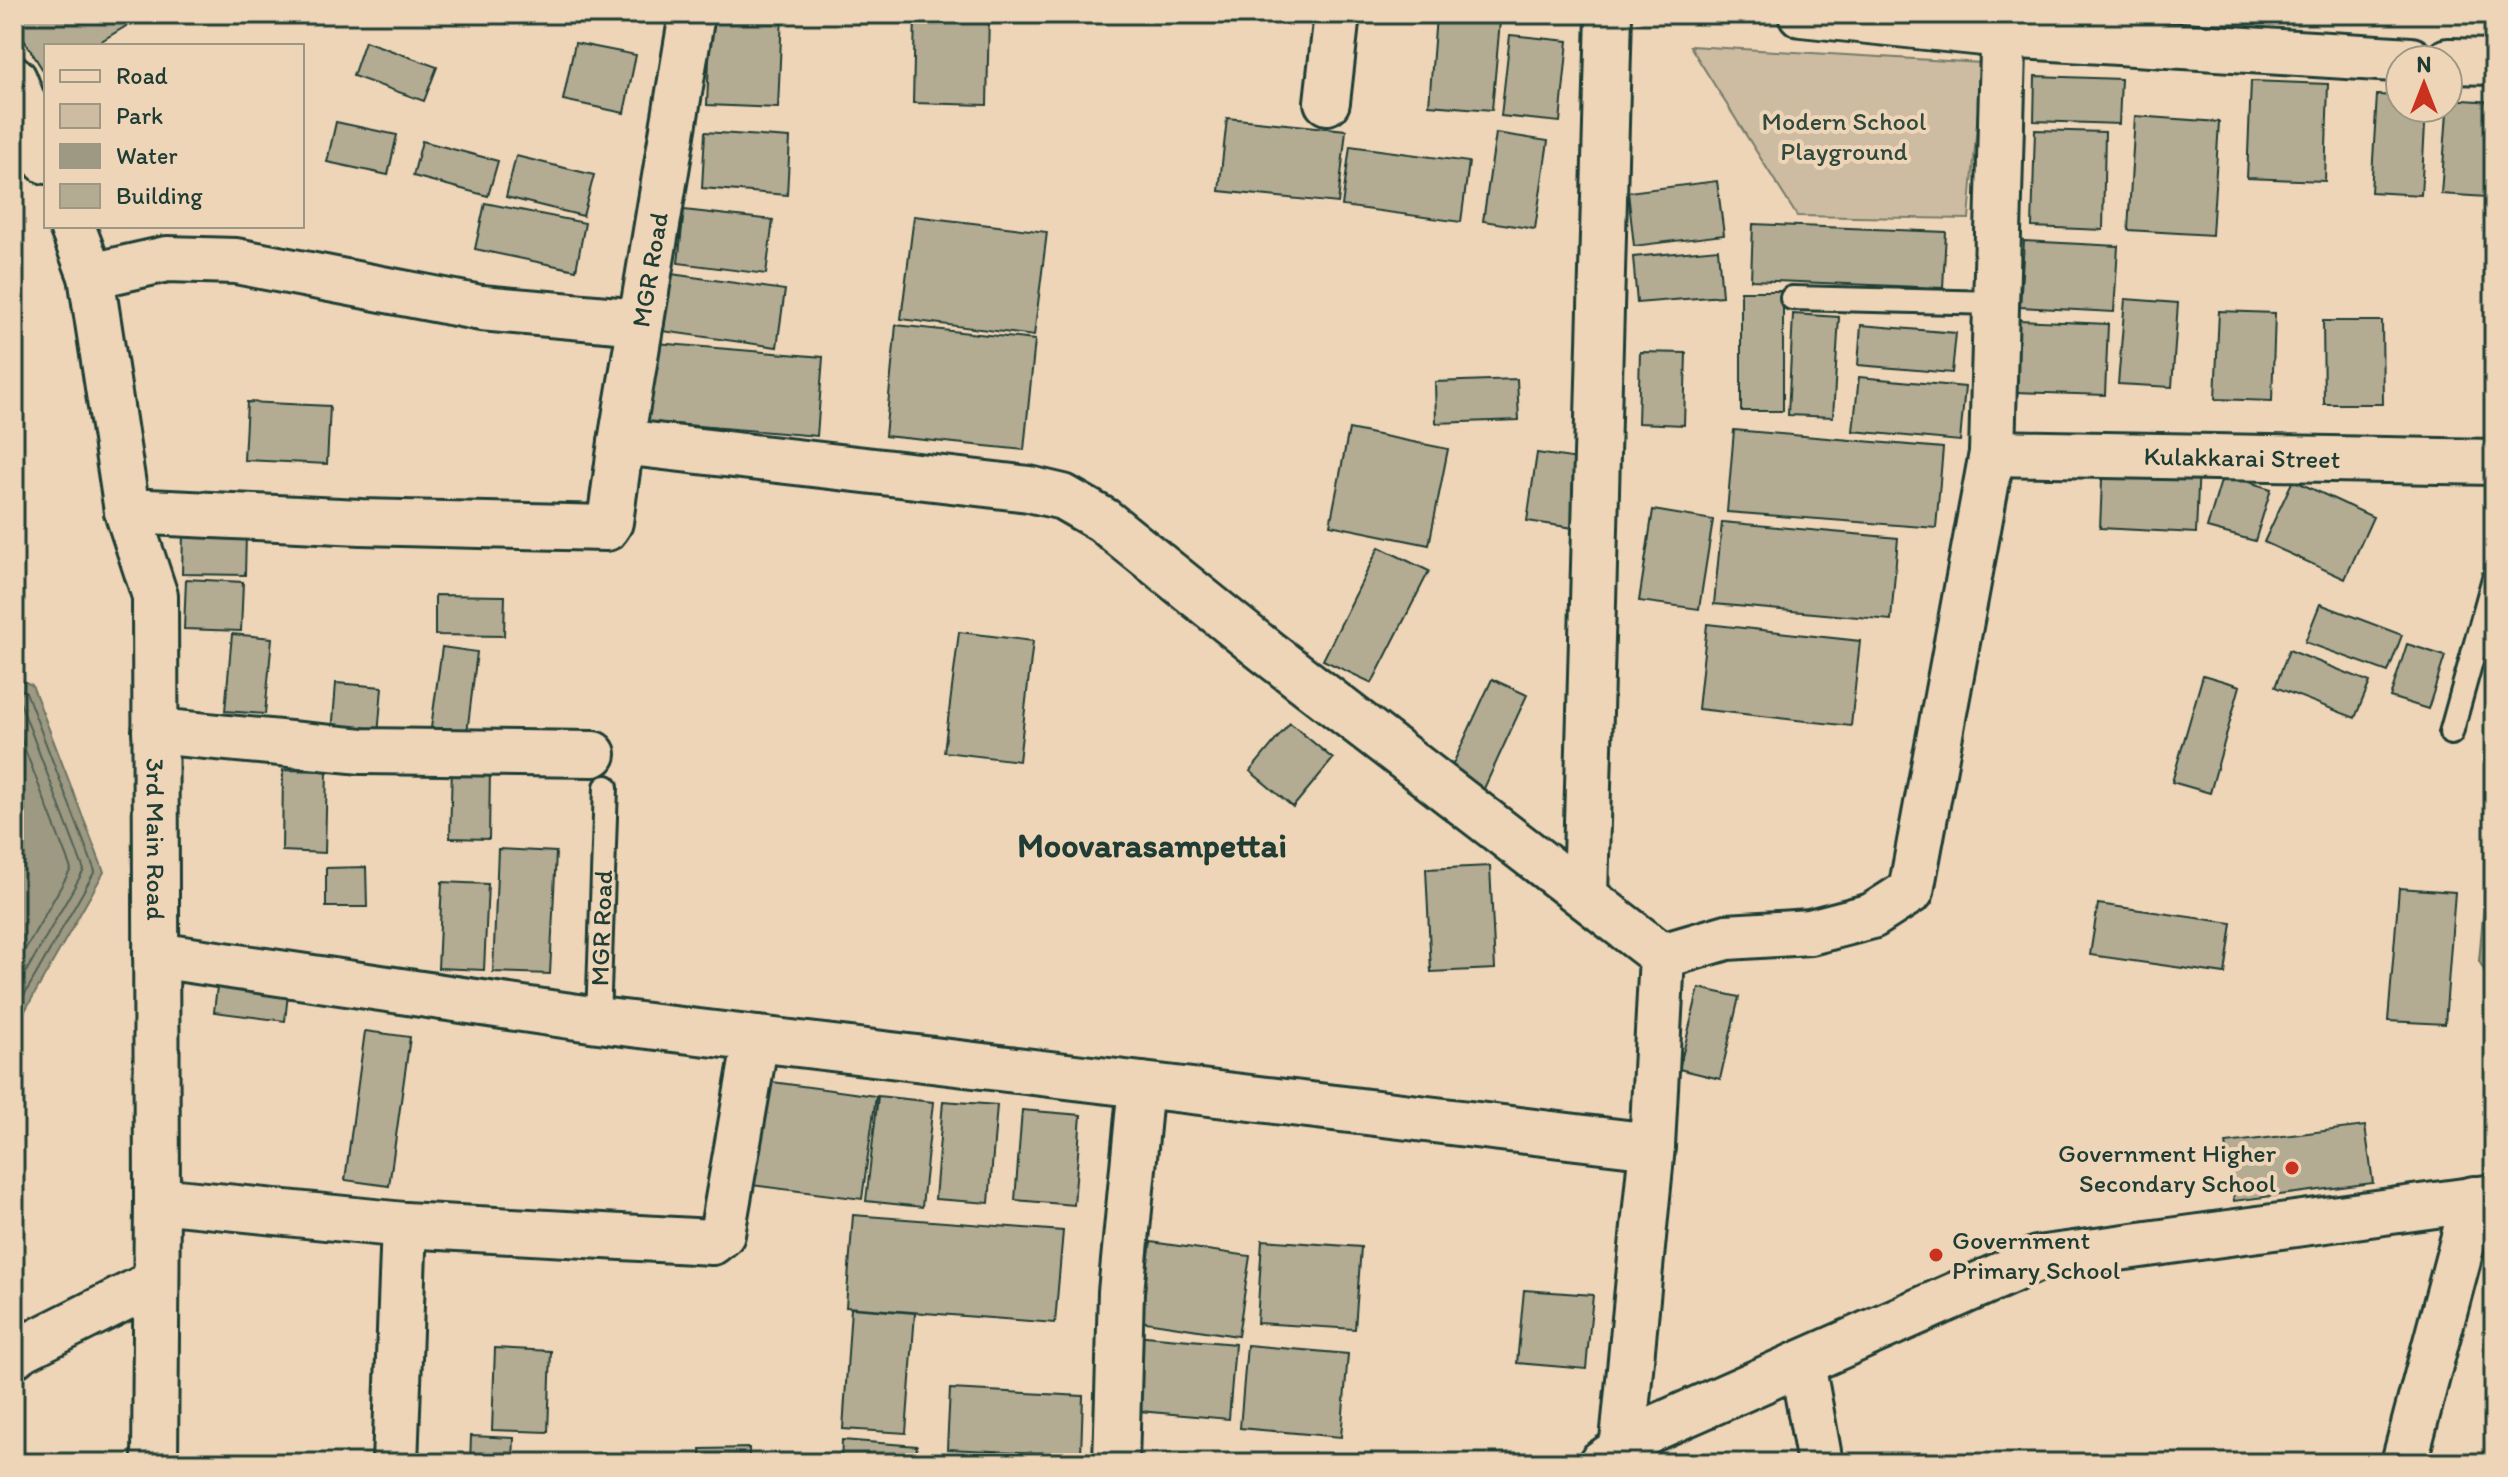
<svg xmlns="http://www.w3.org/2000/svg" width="2508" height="1477" viewBox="0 0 2508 1477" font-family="Itim,sans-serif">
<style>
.green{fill:#cdbca2;stroke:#767c6b;stroke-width:2}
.water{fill:#9d9983;stroke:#6b7463;stroke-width:2}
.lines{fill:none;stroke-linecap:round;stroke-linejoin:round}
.shore{stroke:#516254;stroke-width:2}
.building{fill:#b4ab93;stroke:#1f3d34;stroke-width:2}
.service-casing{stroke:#1f3d34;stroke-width:28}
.minor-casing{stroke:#1f3d34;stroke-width:50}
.tertiary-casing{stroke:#1f3d34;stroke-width:50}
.service{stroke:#efd5b7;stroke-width:22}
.minor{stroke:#efd5b7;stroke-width:44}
.tertiary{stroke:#efd5b7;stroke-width:44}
.poi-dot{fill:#c8321e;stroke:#efd5b7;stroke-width:3}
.labels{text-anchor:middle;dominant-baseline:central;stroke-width:8;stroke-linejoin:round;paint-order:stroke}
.park-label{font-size:26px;fill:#304a3f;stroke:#efd5b7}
.street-label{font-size:26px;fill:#1f3d34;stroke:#efd5b7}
.poi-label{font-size:26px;fill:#1f3d34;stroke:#efd5b7;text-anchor:end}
.district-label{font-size:34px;font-weight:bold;fill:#1f3d34;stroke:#efd5b7}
</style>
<rect width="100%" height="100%" fill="#efd5b7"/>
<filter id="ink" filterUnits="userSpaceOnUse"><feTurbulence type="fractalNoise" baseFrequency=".0125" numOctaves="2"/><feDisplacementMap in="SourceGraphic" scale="16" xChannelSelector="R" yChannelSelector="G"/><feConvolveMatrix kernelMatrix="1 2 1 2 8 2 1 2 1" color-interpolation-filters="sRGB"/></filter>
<g filter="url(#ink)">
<path class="green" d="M 1690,46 L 1982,63 L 1969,219 L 1797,216 Z"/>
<path class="water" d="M 14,677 L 32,685 L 104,872 L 14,1030 Z
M 2494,788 L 2494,988 L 2479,961 Z"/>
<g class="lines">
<path class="shore" d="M 14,686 L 26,692 L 95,871 L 14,1013
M 14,697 L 19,700 L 84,870 L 14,993
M 14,721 L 71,869 L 14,969
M 2494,876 L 2488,958 L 2494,971"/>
</g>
<path class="building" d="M 14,14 L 146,14 L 93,46 L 46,46 L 46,75 L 14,24 Z
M 711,14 L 782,14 L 778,108 L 707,105 Z
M 915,14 L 989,14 L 987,105 L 913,103 Z
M 2138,14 L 2181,14 L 2181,21 L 2138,19 Z
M 1436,16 L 1500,21 L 1492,110 L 1429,105 Z
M 1510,35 L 1568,41 L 1560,122 L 1501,116 Z
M 365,41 L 437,67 L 424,101 L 353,76 Z
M 575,43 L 636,55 L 624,113 L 563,100 Z
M 2035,76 L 2121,79 L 2119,124 L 2034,121 Z
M 2251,81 L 2328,84 L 2325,181 L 2247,178 Z
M 2377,95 L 2400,96 L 2400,108 L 2426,108 L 2421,195 L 2371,192 Z
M 2448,99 L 2493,102 L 2486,197 L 2441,194 Z
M 2135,116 L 2219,122 L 2212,235 L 2128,230 Z
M 1227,118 L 1346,130 L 1338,203 L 1219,191 Z
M 336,122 L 397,135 L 388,175 L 327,162 Z
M 2035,130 L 2105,132 L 2103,230 L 2032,227 Z
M 705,132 L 790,138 L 787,195 L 702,188 Z
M 1496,133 L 1548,141 L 1535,229 L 1483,221 Z
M 422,141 L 498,161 L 488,196 L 413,176 Z
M 1350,146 L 1469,162 L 1461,222 L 1342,206 Z
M 516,156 L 594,175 L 583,216 L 506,197 Z
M 1717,181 L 1724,235 L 1634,246 L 1628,192 Z
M 485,203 L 585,223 L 576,270 L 475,249 Z
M 684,210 L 773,220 L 766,274 L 678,263 Z
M 914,216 L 1047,232 L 1034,336 L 901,319 Z
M 1753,224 L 1946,232 L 1943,288 L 1751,280 Z
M 2024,241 L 2118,246 L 2114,312 L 2020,307 Z
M 1718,249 L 1722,296 L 1637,303 L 1633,257 Z
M 664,273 L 785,290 L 777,347 L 655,330 Z
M 1741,291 L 1783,291 L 1783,411 L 1741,411 Z
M 2125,299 L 2178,303 L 2172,387 L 2118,384 Z
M 2219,311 L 2275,313 L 2272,401 L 2215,399 Z
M 1793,314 L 1839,317 L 1833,417 L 1788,415 Z
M 2019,320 L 2108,324 L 2105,395 L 2016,392 Z
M 2323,321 L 2382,321 L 2383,404 L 2324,404 Z
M 896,325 L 1035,340 L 1024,450 L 885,436 Z
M 1861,325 L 1956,333 L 1952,373 L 1858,365 Z
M 644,342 L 823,357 L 817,436 L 639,421 Z
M 1640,352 L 1686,353 L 1684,425 L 1638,423 Z
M 1859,377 L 1965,387 L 1960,441 L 1853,431 Z
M 1517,379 L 1519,420 L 1436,423 L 1435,382 Z
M 247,402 L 330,406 L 327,464 L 244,460 Z
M 1349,429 L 1448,449 L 1429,545 L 1330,525 Z
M 1734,430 L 1943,448 L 1936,528 L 1727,512 Z
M 1537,453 L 1585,460 L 1574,528 L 1527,521 Z
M 2103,457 L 2199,463 L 2196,533 L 2100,528 Z
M 2223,474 L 2271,489 L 2255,541 L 2207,528 Z
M 2293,480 L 2373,517 L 2345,579 L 2264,542 Z
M 1653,510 L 1713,520 L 1699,609 L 1639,601 Z
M 1722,522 L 1898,538 L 1891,620 L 1714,604 Z
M 183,533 L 246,535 L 245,575 L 182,574 Z
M 1379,547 L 1429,571 L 1372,683 L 1323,660 Z
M 186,579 L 243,582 L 241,631 L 184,629 Z
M 435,595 L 505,596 L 504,636 L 435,635 Z
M 2320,604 L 2402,635 L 2388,672 L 2305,642 Z
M 1707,624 L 1860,641 L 1851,726 L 1698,709 Z
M 959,632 L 1033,641 L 1019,761 L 944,752 Z
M 232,634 L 272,638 L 265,714 L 225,711 Z
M 2407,644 L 2445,656 L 2428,709 L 2390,697 Z
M 442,647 L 477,652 L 467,733 L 431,728 Z
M 2289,650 L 2370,682 L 2355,718 L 2275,687 Z
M 2203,675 L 2240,686 L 2210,793 L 2172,782 Z
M 1492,679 L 1527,695 L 1482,793 L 1447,777 Z
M 336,683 L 382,687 L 378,736 L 332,733 Z
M 1290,723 L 1333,759 L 1293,807 L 1250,771 Z
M 452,766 L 490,768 L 489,839 L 450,838 Z
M 283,770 L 327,771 L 325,853 L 282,851 Z
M 498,849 L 556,852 L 550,974 L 493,972 Z
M 1490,866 L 1495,969 L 1431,972 L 1426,869 Z
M 366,867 L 367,907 L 326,907 L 326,868 Z
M 442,882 L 488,884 L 484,970 L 438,968 Z
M 2399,888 L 2455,892 L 2445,1024 L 2388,1021 Z
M 2098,904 L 2232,923 L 2225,974 L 2090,955 Z
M 217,986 L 288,994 L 285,1021 L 214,1012 Z
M 1699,988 L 1739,997 L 1720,1079 L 1679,1069 Z
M 365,1031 L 410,1037 L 389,1186 L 345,1180 Z
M 765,1081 L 876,1096 L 862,1199 L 751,1185 Z
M 878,1096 L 933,1102 L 922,1207 L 866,1201 Z
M 943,1101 L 997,1105 L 989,1203 L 935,1199 Z
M 1022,1110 L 1081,1115 L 1074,1205 L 1015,1200 Z
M 2365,1126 L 2373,1183 L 2234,1201 L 2226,1143 Z
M 853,1215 L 1063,1231 L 1055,1323 L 846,1307 Z
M 1262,1240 L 1361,1247 L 1355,1329 L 1257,1323 Z
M 1151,1242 L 1250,1256 L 1238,1336 L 1139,1321 Z
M 1524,1290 L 1593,1295 L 1586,1369 L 1517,1363 Z
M 851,1308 L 915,1313 L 906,1433 L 843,1429 Z
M 1134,1335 L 1235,1344 L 1229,1419 L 1128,1410 Z
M 1247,1345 L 1348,1354 L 1341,1437 L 1240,1428 Z
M 495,1348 L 551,1351 L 548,1432 L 492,1430 Z
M 950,1389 L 1083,1396 L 1081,1455 L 947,1449 Z
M 471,1436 L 514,1438 L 513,1463 L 470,1463 Z
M 842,1440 L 917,1446 L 915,1463 L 841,1463 Z
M 749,1448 L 749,1463 L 701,1463 L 701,1449 Z"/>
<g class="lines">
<g class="service-casing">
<g id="service">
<path d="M 1792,298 L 1996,303"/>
<path d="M 2451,733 L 2494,578"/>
<path id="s1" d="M 598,1020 L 606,787"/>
</g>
</g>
<g class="minor-casing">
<g id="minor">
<path d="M 1801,14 L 2003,35 L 2411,60"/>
<path d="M 2448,61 L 2494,62"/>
<path d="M 1327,102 L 1337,14"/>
<path d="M 91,276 L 167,259 L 236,261 L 481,308 L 641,322"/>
<path d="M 621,442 L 1029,489 L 1063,497 L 1103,520 L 1267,652 L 1662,956"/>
<path id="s2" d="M 1992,453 L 2494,462"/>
<path id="s3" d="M 127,511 L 361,522 L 606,528 L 610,522 L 621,442 L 692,14"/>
<path d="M 155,731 L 362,751 L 593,754"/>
<path d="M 1585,896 L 1609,14"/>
<path d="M 156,955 L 598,1020 L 1652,1146"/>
<path d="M 157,1200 L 404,1225 L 712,1242 L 722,1234 L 756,1039"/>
<path d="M 14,1355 L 18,1351 L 156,1282"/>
<path d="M 1802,1363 L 1820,1463"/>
<path d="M 1622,1451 L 1652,1146 L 1662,956 L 1727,937 L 1810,932 L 1872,916 L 1911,891 L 1992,453 L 2004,14"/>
<path d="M 395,1463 L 404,1225"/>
<path d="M 1116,1463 L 1121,1292 L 1141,1085"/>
<path d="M 2404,1463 L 2474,1199"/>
</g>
</g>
<g class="tertiary-casing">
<g id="tertiary">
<path d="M 14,79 L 46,161"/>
<path id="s4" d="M 72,226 L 91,276 L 127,511 L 155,596 L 157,1200 L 155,1463"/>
<path d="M 1601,1463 L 1650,1430 L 2037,1259 L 2494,1197"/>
</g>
</g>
<use href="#service" class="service"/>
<use href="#minor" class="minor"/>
<use href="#tertiary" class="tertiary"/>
</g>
</g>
<g class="poi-dot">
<circle cx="2292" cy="1168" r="8"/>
<circle cx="1936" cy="1255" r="8"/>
</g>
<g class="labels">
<g class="park-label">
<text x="1844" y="121">Modern School<tspan x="1844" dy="30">Playground</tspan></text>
</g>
<g class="street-label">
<text stroke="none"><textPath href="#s3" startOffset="742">MGR Road</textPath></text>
<text stroke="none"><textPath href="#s2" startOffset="250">Kulakkarai Street</textPath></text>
<text stroke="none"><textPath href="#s4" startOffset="624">3rd Main Road</textPath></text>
<text stroke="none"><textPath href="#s1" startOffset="92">MGR Road</textPath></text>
</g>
<g class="poi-label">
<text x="2276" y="1153">Government Higher<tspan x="2276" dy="30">Secondary School</tspan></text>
<text x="1952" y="1240" text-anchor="start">Government<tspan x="1952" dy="30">Primary School</tspan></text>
</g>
<g class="district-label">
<text x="1152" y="845">Moovarasampettai</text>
</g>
</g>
<rect width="2508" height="1477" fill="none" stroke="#efd5b7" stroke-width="48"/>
<rect x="24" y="24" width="2460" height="1429" fill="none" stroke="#1f3d34" stroke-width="3" filter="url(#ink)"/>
<rect x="44" y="44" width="260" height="184" fill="#efd5b7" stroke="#9c9883" stroke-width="2"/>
<rect x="60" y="70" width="40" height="12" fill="#efd5b7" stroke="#9c9883" stroke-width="2"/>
<text x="116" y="84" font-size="24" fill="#1f3d34">Road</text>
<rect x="60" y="104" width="40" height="24" fill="#cdbca2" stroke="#9c9883" stroke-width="2"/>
<text x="116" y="124" font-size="24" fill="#1f3d34">Park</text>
<rect x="60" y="144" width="40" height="24" fill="#9d9983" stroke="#9c9883" stroke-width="2"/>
<text x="116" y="164" font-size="24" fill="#1f3d34">Water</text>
<rect x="60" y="184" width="40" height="24" fill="#b4ab93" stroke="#9c9883" stroke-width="2"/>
<text x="116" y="204" font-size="24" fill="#1f3d34">Building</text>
<g transform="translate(2424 84)"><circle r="38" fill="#efd5b7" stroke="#9c9883" stroke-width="2"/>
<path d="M0-6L14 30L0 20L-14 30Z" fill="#c8321e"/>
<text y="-12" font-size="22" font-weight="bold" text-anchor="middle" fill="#1f3d34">N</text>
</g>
</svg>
